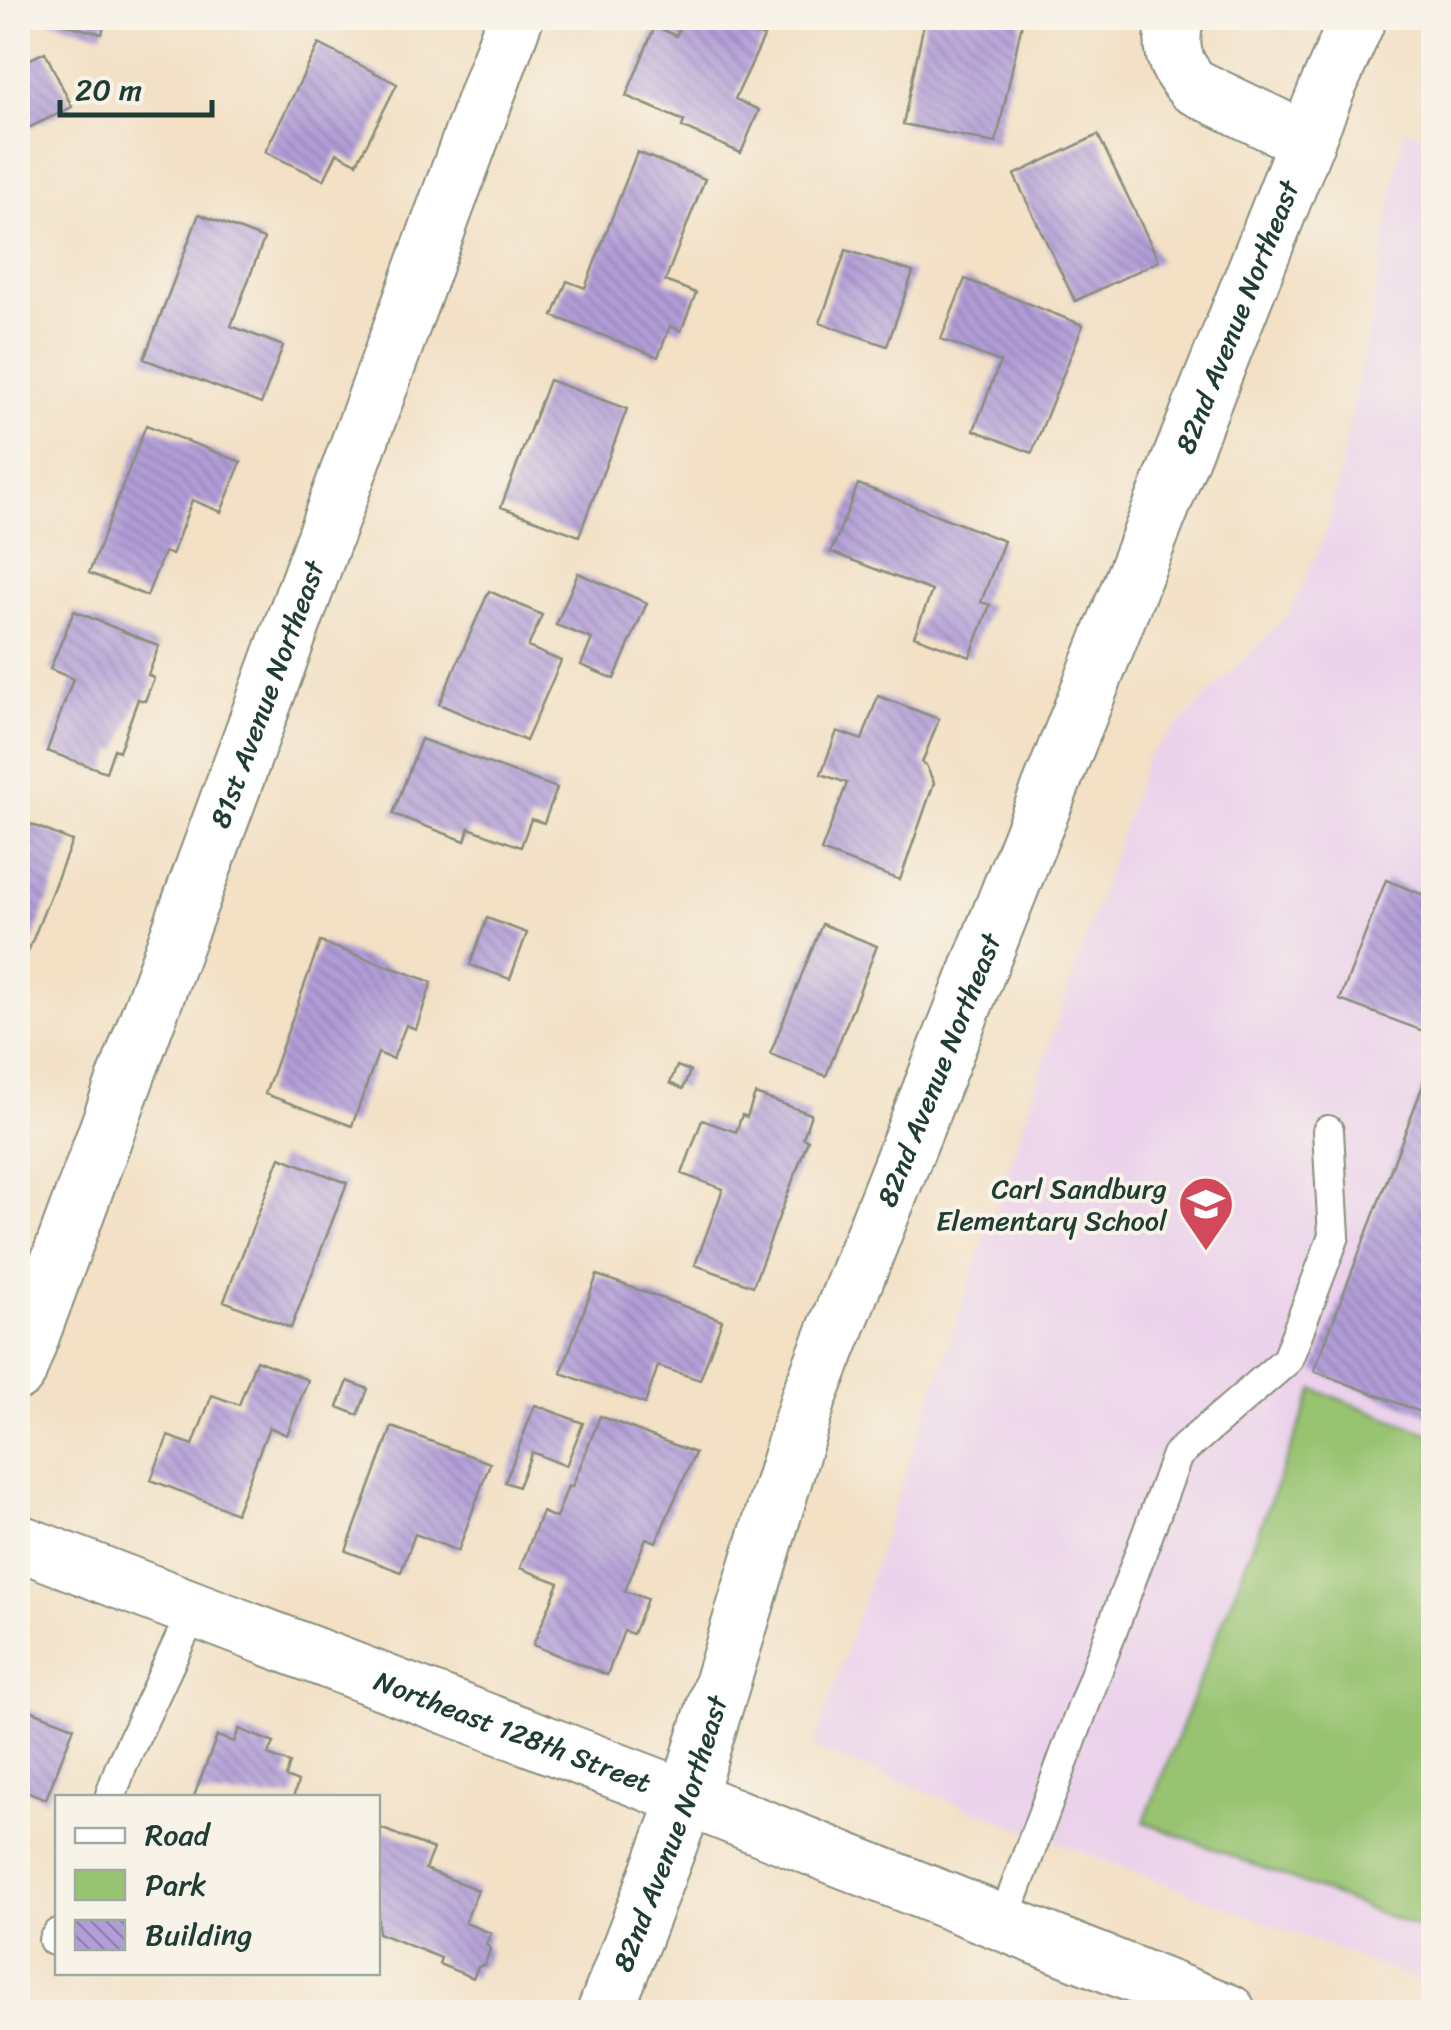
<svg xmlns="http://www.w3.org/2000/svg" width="1451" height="2030" viewBox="0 0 1451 2030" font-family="Sriracha,sans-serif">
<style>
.built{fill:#ebd1eb}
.park{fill:#98c371;stroke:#5c8052;stroke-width:2.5}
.building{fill:url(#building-back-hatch)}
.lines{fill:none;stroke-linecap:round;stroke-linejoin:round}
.service-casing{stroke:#898e7c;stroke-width:34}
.minor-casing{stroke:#898e7c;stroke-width:59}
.service{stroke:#fff;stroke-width:30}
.minor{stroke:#fff;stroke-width:55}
.labels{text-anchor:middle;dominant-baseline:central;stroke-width:8;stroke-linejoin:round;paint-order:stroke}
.street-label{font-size:28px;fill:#1f3d34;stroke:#f7f3e8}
.poi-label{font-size:28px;fill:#1f3d34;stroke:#f7f3e8;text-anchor:end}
</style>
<defs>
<pattern id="building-back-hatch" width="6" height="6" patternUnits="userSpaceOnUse" patternTransform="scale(2.5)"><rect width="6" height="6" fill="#b29dd8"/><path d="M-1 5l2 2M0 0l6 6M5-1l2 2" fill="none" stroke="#9081b0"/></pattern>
</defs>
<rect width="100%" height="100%" fill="#f7f3e8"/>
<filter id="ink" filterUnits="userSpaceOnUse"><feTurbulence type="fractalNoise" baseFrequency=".01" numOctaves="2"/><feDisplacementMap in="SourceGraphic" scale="20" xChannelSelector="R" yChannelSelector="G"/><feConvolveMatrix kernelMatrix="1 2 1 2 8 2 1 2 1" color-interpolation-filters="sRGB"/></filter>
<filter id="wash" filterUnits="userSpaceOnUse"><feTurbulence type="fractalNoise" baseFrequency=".0048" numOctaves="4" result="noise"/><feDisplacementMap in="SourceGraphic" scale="40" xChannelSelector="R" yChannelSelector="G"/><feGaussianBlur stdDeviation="2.25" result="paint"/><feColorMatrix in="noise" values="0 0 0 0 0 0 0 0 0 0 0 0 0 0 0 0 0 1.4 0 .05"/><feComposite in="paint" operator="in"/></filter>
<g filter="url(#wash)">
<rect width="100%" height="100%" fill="#f3e0c5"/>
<path class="built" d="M 1404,128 L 1434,139 L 1433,1987 L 813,1748 L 1146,758 L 1290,612 L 1328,529 L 1373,308 Z"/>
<path class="park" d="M 1314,1389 L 1433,1435 L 1433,1934 L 1144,1822 Z"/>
<g id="blocks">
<path class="building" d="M 41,18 L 106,18 L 102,34 Z
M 684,18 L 729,18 L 728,21 L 764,37 L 735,99 L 759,110 L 741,153 L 682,127 L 684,121 L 626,96 L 655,26 L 676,36 Z
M 925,18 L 1023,18 L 996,143 L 903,124 Z
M 319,44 L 397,84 L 357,163 L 337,153 L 324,180 L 265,152 Z
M 45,52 L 72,107 L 18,133 L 18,65 Z
M 1098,135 L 1159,261 L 1075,301 L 1014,175 Z
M 637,152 L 705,179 L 665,281 L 696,293 L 681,331 L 670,326 L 658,357 L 553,316 L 567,281 L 585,288 Z
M 199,214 L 264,239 L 231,326 L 283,346 L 261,404 L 144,359 Z
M 846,250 L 913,272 L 887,346 L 820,323 Z
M 965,279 L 1083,325 L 1032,453 L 974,430 L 1000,362 L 941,339 Z
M 549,380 L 627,409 L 579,536 L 501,507 Z
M 146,425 L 241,462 L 221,512 L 192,500 L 172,555 L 164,552 L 147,596 L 89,573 Z
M 858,484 L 1004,541 L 981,602 L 990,605 L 970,657 L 914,636 L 932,591 L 831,552 Z
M 578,573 L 647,603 L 614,679 L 581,665 L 592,639 L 556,625 Z
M 489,591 L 542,615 L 528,647 L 561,661 L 526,741 L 439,704 Z
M 74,611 L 159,646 L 148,675 L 154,678 L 145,701 L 138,699 L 119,751 L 114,749 L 106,772 L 47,751 L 73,679 L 50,669 Z
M 878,696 L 939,719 L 922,763 L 926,765 L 934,783 L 900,880 L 821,851 L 847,783 L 821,774 L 837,731 L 862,740 Z
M 421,739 L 557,788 L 544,823 L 531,819 L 521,847 L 469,828 L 465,841 L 393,814 Z
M 18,819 L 72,841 L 26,957 L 18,954 Z
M 1386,880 L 1434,899 L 1434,1035 L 1340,1000 Z
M 487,918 L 527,933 L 510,979 L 470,965 Z
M 822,924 L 877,946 L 826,1076 L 770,1054 Z
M 320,942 L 432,982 L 416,1029 L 406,1025 L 393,1059 L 378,1053 L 352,1126 L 265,1094 Z
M 18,1042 L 29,1046 L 18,1076 Z
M 1433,1059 L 1434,1059 L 1434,1417 L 1314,1371 Z
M 677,1066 L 690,1071 L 683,1089 L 670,1083 Z
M 755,1094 L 811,1114 L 803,1138 L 808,1140 L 753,1286 L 695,1265 L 723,1189 L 682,1174 L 702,1120 L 736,1132 L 742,1115 L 747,1117 Z
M 280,1157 L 347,1183 L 291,1328 L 224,1301 Z
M 597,1275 L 722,1320 L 700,1380 L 658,1366 L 645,1404 L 561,1373 Z
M 256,1360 L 308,1380 L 287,1435 L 269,1427 L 236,1513 L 151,1480 L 168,1436 L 193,1445 L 212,1395 L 239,1405 Z
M 348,1381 L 368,1389 L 358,1415 L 338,1407 Z
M 535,1405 L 583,1423 L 566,1466 L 532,1452 L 518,1487 L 505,1482 Z
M 600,1416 L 695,1453 L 656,1542 L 646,1538 L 625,1591 L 647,1599 L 633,1634 L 624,1631 L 607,1675 L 533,1645 L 559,1583 L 520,1568 L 542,1512 L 556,1518 L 568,1486 L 572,1487 Z
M 392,1427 L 490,1463 L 458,1551 L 415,1534 L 401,1572 L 346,1551 Z
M 18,1685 L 29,1689 L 22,1707 L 74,1727 L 46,1799 L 18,1788 Z
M 239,1729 L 274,1743 L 268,1755 L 290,1763 L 286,1777 L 298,1782 L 293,1798 L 194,1796 L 217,1736 L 234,1742 Z
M 378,1827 L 433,1849 L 425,1869 L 478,1890 L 465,1923 L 491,1933 L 486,1944 L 490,1949 L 485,1964 L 478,1967 L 473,1978 L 439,1964 L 441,1958 L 378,1933 Z"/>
</g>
</g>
<g filter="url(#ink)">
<use href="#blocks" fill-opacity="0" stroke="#898e7c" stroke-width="2.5"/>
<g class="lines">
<g class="service-casing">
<path id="service" d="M 110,1798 L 121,1766 L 194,1610
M 1002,1925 L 1177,1455 L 1287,1360 L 1334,1236 L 1328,1131
M 54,1940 L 58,1934"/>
</g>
<g class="minor-casing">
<g id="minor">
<path d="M 1176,18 C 1169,46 1173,65 1193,86 L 1307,141"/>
<path id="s1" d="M 18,1372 L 515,18"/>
<path id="s2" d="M 18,1542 L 687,1798 L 1228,2012"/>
<path id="s3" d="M 605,2012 L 687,1798 L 809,1397 L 1327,89 L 1358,18"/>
</g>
</g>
<use href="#service" class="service"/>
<use href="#minor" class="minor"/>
</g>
</g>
<defs>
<g id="school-pin" transform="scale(2.875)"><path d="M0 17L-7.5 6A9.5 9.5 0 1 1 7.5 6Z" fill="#d1495b" stroke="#f7f3e8"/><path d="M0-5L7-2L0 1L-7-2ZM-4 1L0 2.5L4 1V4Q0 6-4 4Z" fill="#fff"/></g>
</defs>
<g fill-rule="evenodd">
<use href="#school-pin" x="1206" y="1204"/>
</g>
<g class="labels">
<g class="street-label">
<text stroke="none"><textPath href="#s3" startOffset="1810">82nd Avenue Northeast</textPath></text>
<text stroke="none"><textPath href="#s1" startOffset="722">81st Avenue Northeast</textPath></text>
<text stroke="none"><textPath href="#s3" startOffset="1000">82nd Avenue Northeast</textPath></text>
<text stroke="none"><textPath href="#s2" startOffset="530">Northeast 128th Street</textPath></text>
<text stroke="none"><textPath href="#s3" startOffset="190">82nd Avenue Northeast</textPath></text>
</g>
<g class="poi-label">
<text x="1167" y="1188">Carl Sandburg<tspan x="1167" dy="32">Elementary School</tspan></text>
</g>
</g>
<rect width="1451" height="2030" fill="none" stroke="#f7f3e8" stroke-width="60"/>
<rect x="55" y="1795" width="325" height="180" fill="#f7f3e8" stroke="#a1aaa0" stroke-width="2.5"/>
<rect x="75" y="1828" width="50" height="15" fill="#ffffff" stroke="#a1aaa0" stroke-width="2.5"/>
<text x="145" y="1845" font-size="30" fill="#1f3d34">Road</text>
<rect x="75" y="1870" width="50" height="30" fill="#98c371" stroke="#a1aaa0" stroke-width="2.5"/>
<text x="145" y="1895" font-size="30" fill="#1f3d34">Park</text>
<rect x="75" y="1920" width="50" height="30" fill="url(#building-back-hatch)" stroke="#a1aaa0" stroke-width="2.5"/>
<text x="145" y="1945" font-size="30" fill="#1f3d34">Building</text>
<path d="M60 100v15h152v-15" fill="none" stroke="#1f3d34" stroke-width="5"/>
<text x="75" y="100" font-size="30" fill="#1f3d34" stroke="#f7f3e8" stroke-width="8" paint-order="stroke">20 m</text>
</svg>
